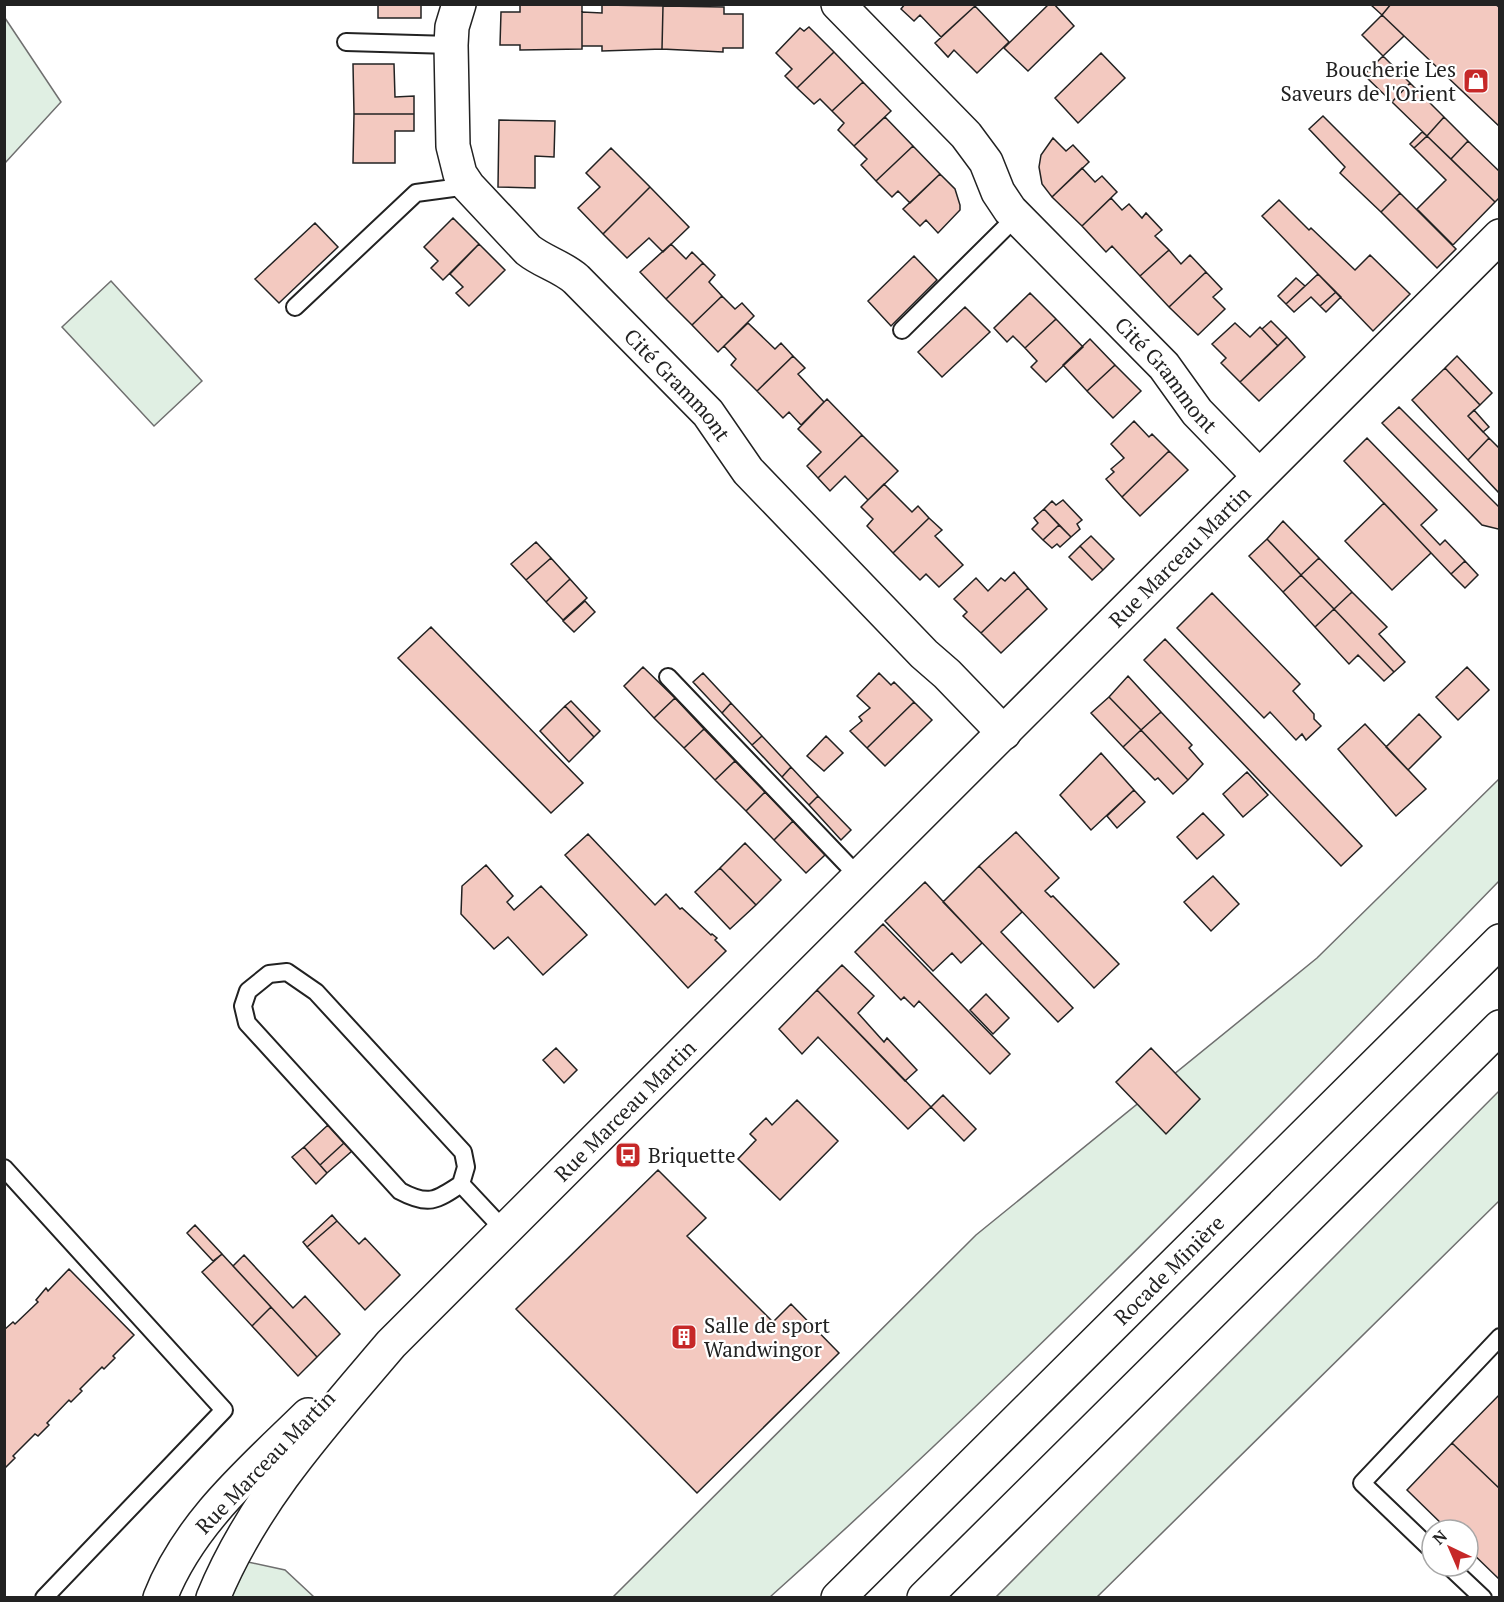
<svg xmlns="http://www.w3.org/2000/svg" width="1504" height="1602" viewBox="0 0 1504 1602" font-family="'PT Serif',serif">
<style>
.green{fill:#e0efe3;stroke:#6f6f6f;stroke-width:1.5}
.building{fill:#f3c9c0;stroke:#222;stroke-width:1.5}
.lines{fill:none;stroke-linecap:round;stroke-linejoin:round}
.service-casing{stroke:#222;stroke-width:20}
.minor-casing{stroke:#222;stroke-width:36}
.tertiary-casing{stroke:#222;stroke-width:36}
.motorway-casing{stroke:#222;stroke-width:36}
.service{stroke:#fff;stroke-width:16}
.minor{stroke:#fff;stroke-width:33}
.tertiary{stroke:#fff;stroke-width:33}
.motorway{stroke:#fff;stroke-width:33}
.labels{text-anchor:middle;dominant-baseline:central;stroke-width:4.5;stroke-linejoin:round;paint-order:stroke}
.poi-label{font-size:21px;fill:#222;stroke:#fff;text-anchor:start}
.street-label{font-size:21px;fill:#222;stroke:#fff}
</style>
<rect width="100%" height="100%" fill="#fff"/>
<path class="green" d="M 5,18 L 61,102 L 5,163 L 4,163 Z
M 111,281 L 202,381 L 154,426 L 62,327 Z
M 1499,779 L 1499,881 C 1262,1125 1024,1370 770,1597 L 612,1598 L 976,1235 L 1317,958 Z
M 1499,1091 L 1499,1201 L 1097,1597 L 996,1597 Z
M 248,1562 L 285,1570 L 314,1597 L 231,1598 Z"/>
<path class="building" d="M 378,4 L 421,4 L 421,18 L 378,18 Z
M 520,4 L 582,5 L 582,49 L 520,50 L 520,45 L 500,45 L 501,12 L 520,12 Z
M 905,4 L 973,4 L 975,6 L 941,37 L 920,15 L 914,21 L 901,9 Z
M 1049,4 L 1054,4 L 1074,26 L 1028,71 L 1004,48 Z
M 1370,4 L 1391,4 L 1382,15 Z
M 1391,4 L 1495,4 L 1500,8 L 1500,127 L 1382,15 Z
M 602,5 L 663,6 L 662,49 L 602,51 L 602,46 L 582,46 L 582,12 L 602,13 Z
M 663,6 L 724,7 L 724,14 L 743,14 L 743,48 L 723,48 L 723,52 L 662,49 Z
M 975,6 L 1009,42 L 977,73 L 954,50 L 948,57 L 935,43 Z
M 1382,15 L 1404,36 L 1383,56 L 1362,35 Z
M 809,27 L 834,52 L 797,88 L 785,76 L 792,69 L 776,53 L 800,28 L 804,31 Z
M 834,52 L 863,82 L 832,111 L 820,99 L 814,104 L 797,88 Z
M 1101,53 L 1125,78 L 1078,123 L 1055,98 Z
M 1383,56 L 1410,83 L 1392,102 L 1364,75 Z
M 353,64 L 394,64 L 395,97 L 414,96 L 414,114 L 354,114 Z
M 863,82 L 891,111 L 854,146 L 838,130 L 844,123 L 832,111 Z
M 1410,83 L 1444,117 L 1427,136 L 1392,102 Z
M 354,114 L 414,114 L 414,131 L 395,131 L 395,163 L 353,163 Z
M 1323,116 L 1400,193 L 1381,212 L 1340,173 L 1345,167 L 1309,129 Z
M 885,117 L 913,146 L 876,181 L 861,165 L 867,159 L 854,146 Z
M 1444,117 L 1468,141 L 1451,159 L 1427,136 Z
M 499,120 L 555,121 L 554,157 L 535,156 L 535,188 L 498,187 Z
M 1422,132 L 1427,136 L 1414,148 L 1410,144 Z
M 1427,136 L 1495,202 L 1453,245 L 1417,209 L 1446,180 L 1414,148 Z
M 1053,138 L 1066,151 L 1073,145 L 1089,162 L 1052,197 L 1042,184 L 1039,167 L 1041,155 Z
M 1468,141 L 1500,172 L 1500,197 L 1495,202 L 1451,159 Z
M 913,146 L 940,174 L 910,203 L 898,191 L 892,197 L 876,181 Z
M 611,148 L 650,187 L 603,234 L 578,208 L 600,187 L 586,173 Z
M 1082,168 L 1095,182 L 1102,176 L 1117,192 L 1082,226 L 1052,197 Z
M 940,174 L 955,189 L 960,205 L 960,210 L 938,233 L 926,220 L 920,226 L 903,209 Z
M 650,187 L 689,227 L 663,252 L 649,238 L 627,258 L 603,234 Z
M 1400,193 L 1456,249 L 1437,268 L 1381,212 Z
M 1111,198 L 1122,210 L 1129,204 L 1142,218 L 1146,213 L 1162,230 L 1155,236 L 1169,250 L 1140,276 L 1112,246 L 1106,252 L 1082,226 Z
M 1279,200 L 1309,230 L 1311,228 L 1355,270 L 1370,255 L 1410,294 L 1373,331 L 1262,216 Z
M 453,218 L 479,244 L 443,280 L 431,268 L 438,261 L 424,247 Z
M 315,223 L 338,247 L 279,303 L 255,279 Z
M 479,244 L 505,270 L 469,306 L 456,293 L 463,287 L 450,274 Z
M 671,244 L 686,259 L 692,252 L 703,263 L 666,299 L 640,272 Z
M 1169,250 L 1181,264 L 1190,255 L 1206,272 L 1169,307 L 1140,276 Z
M 914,256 L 937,280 L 891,326 L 868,301 Z
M 703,263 L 715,275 L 709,282 L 722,296 L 692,325 L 666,299 Z
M 1206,272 L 1222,289 L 1213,297 L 1225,309 L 1198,335 L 1169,307 Z
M 1318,274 L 1336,292 L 1320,306 L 1311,297 L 1294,312 L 1286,304 Z
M 1296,278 L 1305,286 L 1286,304 L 1278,296 Z
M 1336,292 L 1341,297 L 1326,312 L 1320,306 Z
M 1030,293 L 1056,319 L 1025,348 L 1013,336 L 1007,342 L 994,328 Z
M 722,296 L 735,309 L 742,303 L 754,316 L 718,352 L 692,325 Z
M 965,307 L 990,332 L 942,377 L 918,352 Z
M 1056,319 L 1083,347 L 1046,382 L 1031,367 L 1037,361 L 1025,348 Z
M 1271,321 L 1287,337 L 1278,346 L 1262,329 Z
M 748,323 L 775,349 L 781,343 L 793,356 L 757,391 L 731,365 L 736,359 L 724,346 Z
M 1235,323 L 1250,337 L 1260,327 L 1278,346 L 1240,382 L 1221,363 L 1226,358 L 1212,344 Z
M 1287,337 L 1305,357 L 1259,401 L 1240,382 Z
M 1090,339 L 1115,365 L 1087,391 L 1063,365 Z
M 793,356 L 805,368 L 798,374 L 824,402 L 801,425 L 789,412 L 783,418 L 757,391 Z
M 1457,356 L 1492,393 L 1480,405 L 1445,368 Z
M 1115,365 L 1141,391 L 1113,418 L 1087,391 Z
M 1445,368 L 1480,405 L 1468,416 L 1489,438 L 1468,460 L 1412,400 Z
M 827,399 L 862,435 L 818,478 L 807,466 L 821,452 L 798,429 Z
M 1399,407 L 1500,508 L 1500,527 L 1498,529 L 1482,525 L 1382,423 Z
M 1474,410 L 1489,427 L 1483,432 L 1468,416 Z
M 1134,421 L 1149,437 L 1152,434 L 1169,451 L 1122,497 L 1106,479 L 1114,472 L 1111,469 L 1124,458 L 1111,444 Z
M 862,435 L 898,471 L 868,500 L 845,476 L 830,491 L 818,478 Z
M 1367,438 L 1437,510 L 1421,525 L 1440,545 L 1445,540 L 1465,561 L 1451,574 L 1344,461 Z
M 1489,438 L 1500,449 L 1500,494 L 1468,460 Z
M 1169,451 L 1188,470 L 1140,516 L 1122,497 Z
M 884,484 L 912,512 L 918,506 L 929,518 L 893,553 L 867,526 L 873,519 L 861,507 Z
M 1063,500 L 1082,520 L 1077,524 L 1080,529 L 1071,537 L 1044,509 L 1052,501 L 1056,505 Z
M 1384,503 L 1431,553 L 1392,590 L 1345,541 Z
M 1044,509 L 1059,525 L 1043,540 L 1032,529 L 1038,523 L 1034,518 Z
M 929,518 L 942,530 L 935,536 L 963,565 L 939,587 L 926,574 L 920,580 L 893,553 Z
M 1283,521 L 1319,558 L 1301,575 L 1267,539 Z
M 1059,525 L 1071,537 L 1060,547 L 1057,544 L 1052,548 L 1043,540 Z
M 1091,536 L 1114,559 L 1103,570 L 1080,546 Z
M 1267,539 L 1301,575 L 1283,592 L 1249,556 Z
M 536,542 L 551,558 L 526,580 L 511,564 Z
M 1080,546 L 1103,570 L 1092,580 L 1069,557 Z
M 551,558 L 570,579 L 546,602 L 526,580 Z
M 1319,558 L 1352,592 L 1334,609 L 1301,575 Z
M 1465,561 L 1478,575 L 1465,588 L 1451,574 Z
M 1014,572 L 1028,588 L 981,633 L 963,616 L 967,612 L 954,599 L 976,578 L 988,591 L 1001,578 L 1005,581 Z
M 1301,575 L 1334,609 L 1315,627 L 1283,592 Z
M 570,579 L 587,598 L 563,620 L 546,602 Z
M 1028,588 L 1047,609 L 1001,653 L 981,633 Z
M 1352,592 L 1387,627 L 1379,634 L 1405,662 L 1394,672 L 1334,609 Z
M 1212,593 L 1300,684 L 1293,691 L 1314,714 L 1314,719 L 1321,726 L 1306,740 L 1302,734 L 1296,740 L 1270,712 L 1264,718 L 1177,628 Z
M 585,601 L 595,612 L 574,632 L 563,621 Z
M 1334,609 L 1394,672 L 1384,681 L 1358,655 L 1349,664 L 1315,627 Z
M 431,627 L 583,783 L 551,813 L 398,658 Z
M 1165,639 L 1362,846 L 1341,866 L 1144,660 Z
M 643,667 L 675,698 L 654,718 L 624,686 Z
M 1467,667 L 1489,690 L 1458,720 L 1436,697 Z
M 703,673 L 731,703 L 722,713 L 693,682 Z
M 879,673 L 891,685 L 894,682 L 914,702 L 867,748 L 850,731 L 862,721 L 859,717 L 870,708 L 857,696 Z
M 1128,676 L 1161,712 L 1141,730 L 1109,697 Z
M 1109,697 L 1141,730 L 1123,747 L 1091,713 Z
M 675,698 L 704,729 L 684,748 L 654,718 Z
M 571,701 L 600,731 L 594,737 L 565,706 Z
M 914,702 L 932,720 L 885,766 L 867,748 Z
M 731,703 L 762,736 L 752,745 L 722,713 Z
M 565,706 L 594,737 L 569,762 L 540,731 Z
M 1161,712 L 1192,745 L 1189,748 L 1203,764 L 1188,780 L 1141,730 Z
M 1419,714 L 1441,737 L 1408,770 L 1386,747 Z
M 1365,724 L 1426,789 L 1396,816 L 1338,749 Z
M 704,729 L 735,761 L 715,780 L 684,748 Z
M 1141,730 L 1188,780 L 1173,794 L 1158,778 L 1155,780 L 1123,747 Z
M 762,736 L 791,767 L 782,777 L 752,745 Z
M 826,736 L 843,753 L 824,771 L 807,756 Z
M 1101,753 L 1134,790 L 1091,830 L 1060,795 Z
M 735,761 L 765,792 L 746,811 L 715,780 Z
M 791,767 L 818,796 L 809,805 L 782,777 Z
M 1247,772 L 1268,795 L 1243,817 L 1223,794 Z
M 1134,790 L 1145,802 L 1117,828 L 1107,816 Z
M 765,792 L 793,821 L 774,840 L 746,811 Z
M 818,796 L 851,830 L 841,840 L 809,805 Z
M 1203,813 L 1224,835 L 1197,859 L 1177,837 Z
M 793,821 L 825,855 L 806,873 L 774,840 Z
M 1016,832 L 1059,878 L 1045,891 L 1051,897 L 1053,896 L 1119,964 L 1094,988 L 979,866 Z
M 588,834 L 655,905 L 666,894 L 680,909 L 682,908 L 711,935 L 712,934 L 717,938 L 715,940 L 726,951 L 688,988 L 565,855 Z
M 745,843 L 781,880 L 756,905 L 720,868 Z
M 486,865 L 513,896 L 507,902 L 514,910 L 541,886 L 587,935 L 543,975 L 508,937 L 494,949 L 461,914 L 462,886 Z
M 979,866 L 1022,912 L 1001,932 L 1073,1008 L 1058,1022 L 943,902 Z
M 720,868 L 756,905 L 730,929 L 695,892 Z
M 1213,876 L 1239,904 L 1211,931 L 1184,902 Z
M 925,882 L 982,943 L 961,963 L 952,953 L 933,971 L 885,921 Z
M 883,924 L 1010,1054 L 990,1074 L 919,1001 L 914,1007 L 904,997 L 901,1000 L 855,952 Z
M 842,965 L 874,996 L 858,1013 L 884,1042 L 887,1038 L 917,1070 L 905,1081 L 817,990 Z
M 817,990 L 931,1107 L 908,1129 L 818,1037 L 802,1054 L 779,1029 Z
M 986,994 L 1009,1018 L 993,1034 L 970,1010 Z
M 556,1048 L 577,1070 L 564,1083 L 543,1060 Z
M 1151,1048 L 1200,1099 L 1166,1134 L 1116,1082 Z
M 943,1095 L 976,1129 L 964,1141 L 931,1107 Z
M 797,1100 L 838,1141 L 780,1200 L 738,1159 L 756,1140 L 750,1134 L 766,1118 L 772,1125 Z
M 328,1125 L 344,1143 L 320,1165 L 304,1147 Z
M 344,1143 L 352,1151 L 327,1173 L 320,1165 Z
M 304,1147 L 327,1173 L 316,1184 L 292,1157 Z
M 658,1170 L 706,1218 L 687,1236 L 773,1322 L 791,1304 L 839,1353 L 697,1493 L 516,1309 Z
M 332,1215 L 337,1221 L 307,1247 L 303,1242 Z
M 337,1221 L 359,1244 L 365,1238 L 400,1275 L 365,1310 L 307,1247 Z
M 195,1225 L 222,1254 L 213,1261 L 187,1233 Z
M 222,1254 L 271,1307 L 252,1326 L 202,1272 Z
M 244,1255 L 293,1308 L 305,1296 L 340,1334 L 317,1357 L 233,1266 Z
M 69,1269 L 134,1335 L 113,1356 L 115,1358 L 104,1369 L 102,1367 L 80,1389 L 82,1391 L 71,1402 L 69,1400 L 47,1423 L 49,1425 L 38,1436 L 35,1434 L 13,1456 L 15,1458 L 4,1469 L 4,1330 L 13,1322 L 15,1324 L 38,1302 L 36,1300 L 46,1288 L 48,1291 Z
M 271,1307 L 317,1357 L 298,1376 L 252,1326 Z
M 1500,1394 L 1500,1489 L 1452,1443 Z
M 1452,1443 L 1500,1489 L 1500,1580 L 1468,1549 L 1468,1530 L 1448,1530 L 1407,1490 Z"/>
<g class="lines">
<g class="service-casing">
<path id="service" d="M 346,42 L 451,45
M 295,307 L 416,193 L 468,186
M 902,330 L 1017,216
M 668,677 L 859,877
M 4,1168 L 224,1410 L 44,1598
M 461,1184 C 436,1201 428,1206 400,1191 L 247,1023 L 243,1006 L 248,991 L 269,974 L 287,972 L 316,992 L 463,1152 L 466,1167 L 461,1184 L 504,1230
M 1432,1550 L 1362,1483 L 1500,1337
M 1449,1566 L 1483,1598"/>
</g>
<g class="minor-casing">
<g id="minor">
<path id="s1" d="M 459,4 L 452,27 L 451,45 L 453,146 L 460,174 L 468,186 L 528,250 C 543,262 561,266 576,279 L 708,413 L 748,471 L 924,654 L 947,674 L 1004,733"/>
<path id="s2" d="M 838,4 L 966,135 L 986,162 L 998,192 L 1010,210 L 1164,366 L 1197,412 L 1259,476"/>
</g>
</g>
<g class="tertiary-casing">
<g id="tertiary">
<path d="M 160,1598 C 189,1523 252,1470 308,1415"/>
<path id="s3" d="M 213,1598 C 253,1500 324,1423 391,1344 L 1500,236"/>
</g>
</g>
<g class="motorway-casing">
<g id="motorway">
<path id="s4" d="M 838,1598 L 1500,941"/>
<path d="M 924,1598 L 1500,1027"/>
</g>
</g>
<use href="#service" class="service"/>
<use href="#minor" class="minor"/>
<use href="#tertiary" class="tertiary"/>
<use href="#motorway" class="motorway"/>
</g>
<defs>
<g id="shop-square" transform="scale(1.35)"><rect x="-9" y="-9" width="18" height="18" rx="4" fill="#c62828" stroke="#fff"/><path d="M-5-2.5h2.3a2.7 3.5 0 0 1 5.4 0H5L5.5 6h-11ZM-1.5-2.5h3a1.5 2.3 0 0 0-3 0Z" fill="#fff"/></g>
<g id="bus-square" transform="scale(1.35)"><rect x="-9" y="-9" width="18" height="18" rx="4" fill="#c62828" stroke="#fff"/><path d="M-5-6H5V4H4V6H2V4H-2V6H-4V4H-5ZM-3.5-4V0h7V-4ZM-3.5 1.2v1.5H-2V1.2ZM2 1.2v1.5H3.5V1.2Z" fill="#fff"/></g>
<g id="building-square" transform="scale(1.35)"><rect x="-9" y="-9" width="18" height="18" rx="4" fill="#c62828" stroke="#fff"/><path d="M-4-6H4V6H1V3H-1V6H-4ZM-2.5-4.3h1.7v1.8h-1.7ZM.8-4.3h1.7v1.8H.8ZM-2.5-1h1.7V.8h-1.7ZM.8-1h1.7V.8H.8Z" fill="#fff"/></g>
</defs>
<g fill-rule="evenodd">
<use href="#shop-square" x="1476" y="81"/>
<use href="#bus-square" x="628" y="1155"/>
<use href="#building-square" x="684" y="1337"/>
</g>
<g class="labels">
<g class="poi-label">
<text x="1456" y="69" text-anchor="end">Boucherie Les<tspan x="1456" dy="24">Saveurs de l'Orient</tspan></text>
<text x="648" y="1155">Briquette</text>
<text x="704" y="1325">Salle de sport<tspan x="704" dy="24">Wandwingor</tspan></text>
</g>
<g class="street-label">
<text stroke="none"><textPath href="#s2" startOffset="498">Cité Grammont</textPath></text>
<text stroke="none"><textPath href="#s1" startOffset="477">Cité Grammont</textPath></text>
<text stroke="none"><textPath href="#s3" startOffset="1426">Rue Marceau Martin</textPath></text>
<text stroke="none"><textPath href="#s3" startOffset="642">Rue Marceau Martin</textPath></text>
<text stroke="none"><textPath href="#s4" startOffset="466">Rocade Minière</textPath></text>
<text transform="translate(265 1462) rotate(-46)">Rue Marceau Martin</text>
</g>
</g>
<rect width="1504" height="1602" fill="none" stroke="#222222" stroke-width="12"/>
<g transform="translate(1450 1548) rotate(316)"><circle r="28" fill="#ffffff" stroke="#a7a7a7" stroke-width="1.5"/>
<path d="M0-4.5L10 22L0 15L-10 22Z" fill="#c62828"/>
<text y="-9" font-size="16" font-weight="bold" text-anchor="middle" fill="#222222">N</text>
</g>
</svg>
